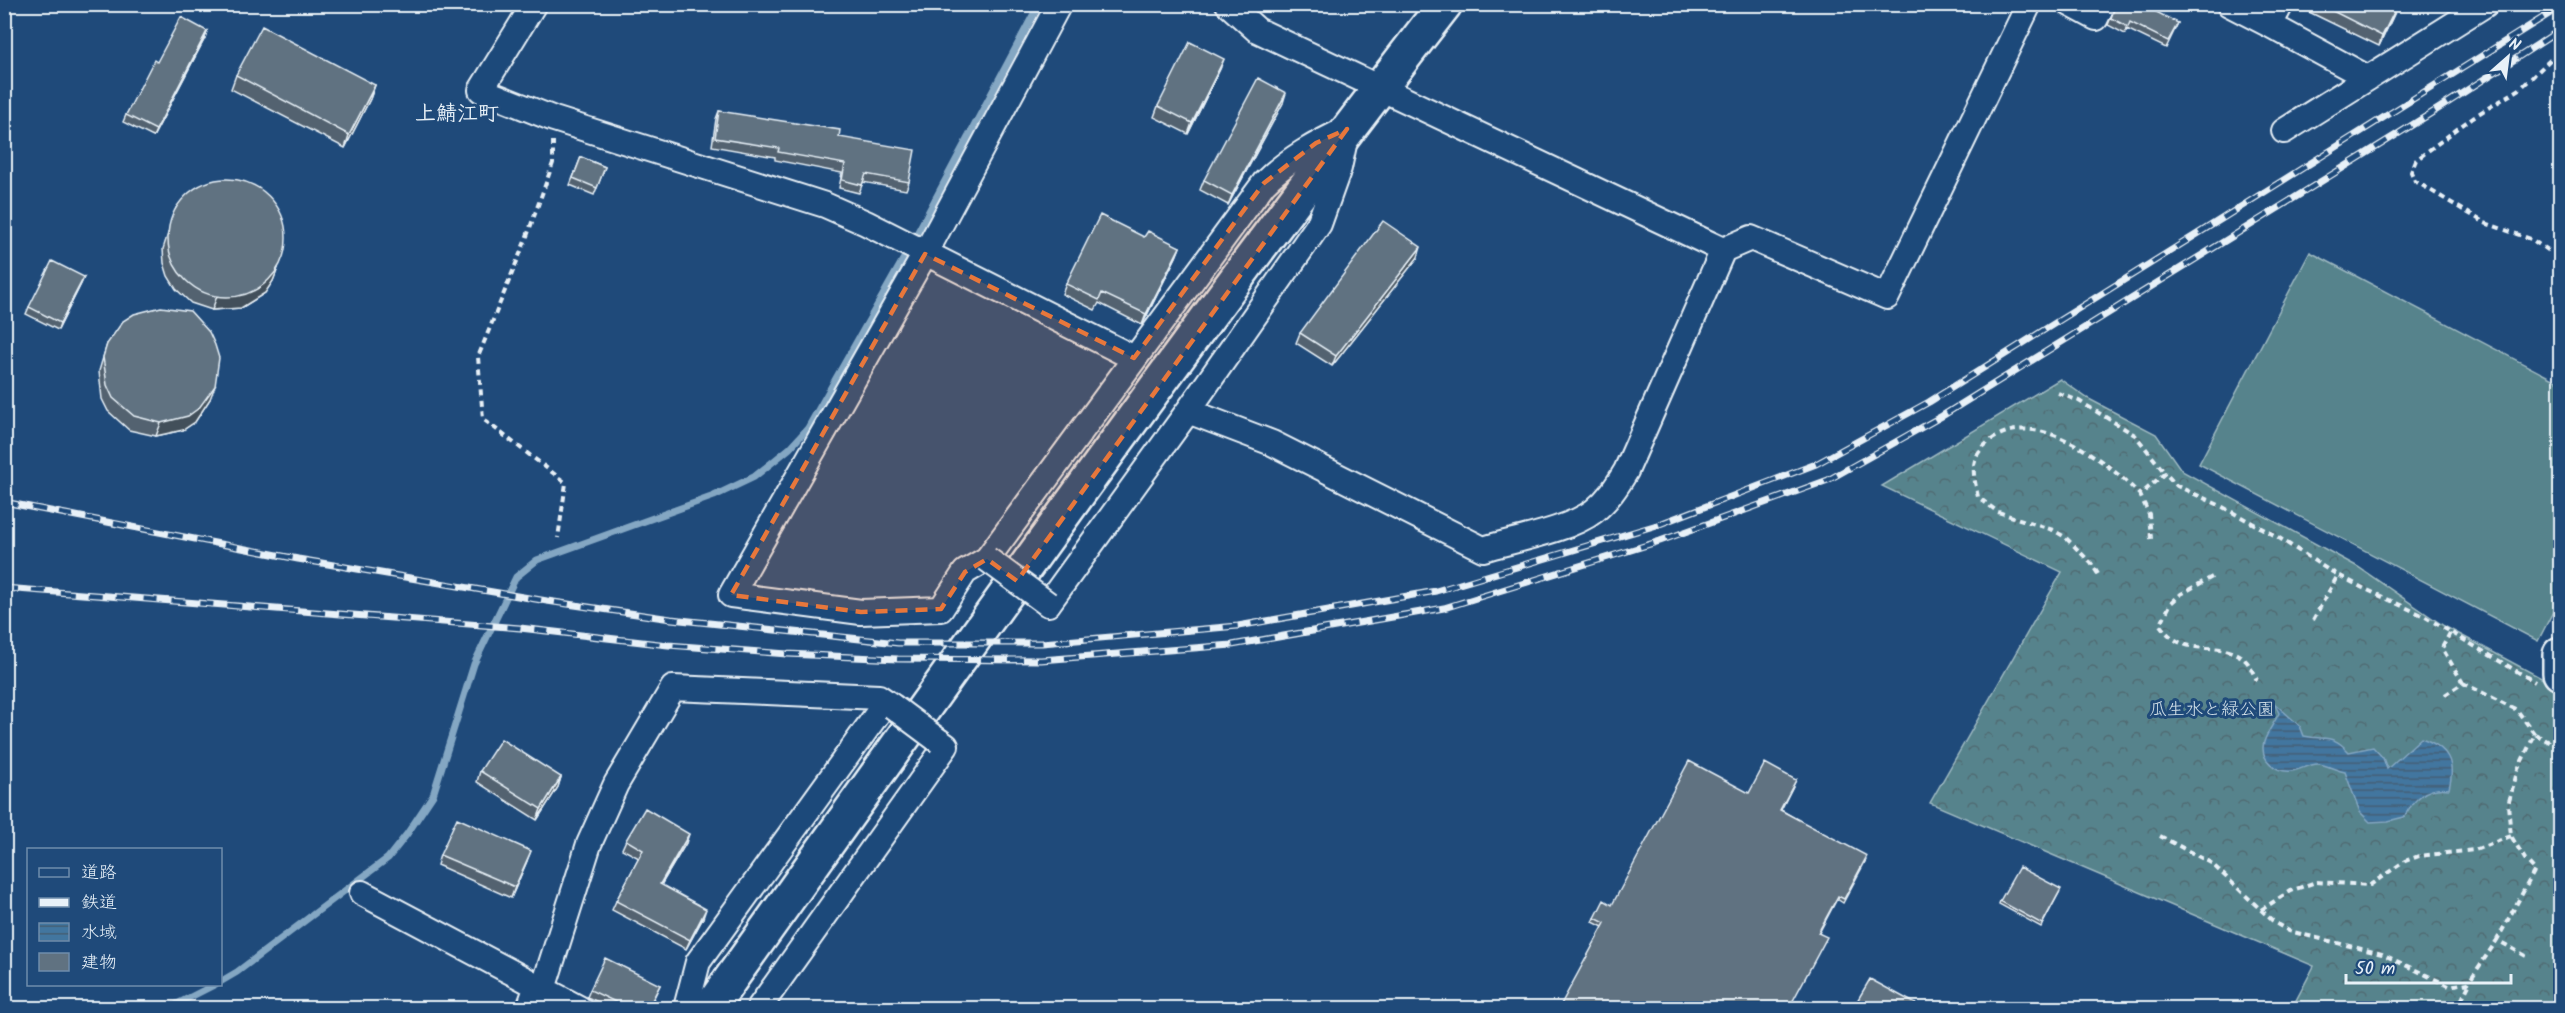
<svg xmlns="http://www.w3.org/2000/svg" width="2565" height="1013" viewBox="0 0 2565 1013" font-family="Kalam,'Klee One',sans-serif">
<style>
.forest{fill:url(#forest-crowns);stroke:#9fbac2;stroke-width:1.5}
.pitch{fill:#56838c;stroke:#9fbac2;stroke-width:1.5}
.water{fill:url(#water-rules);stroke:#84a7c3;stroke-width:1.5}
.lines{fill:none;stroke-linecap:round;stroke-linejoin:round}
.stream{stroke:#84a7c3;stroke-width:7}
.street-casing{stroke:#e8f1f8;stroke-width:28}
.secondary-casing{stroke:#e8f1f8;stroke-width:38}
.path{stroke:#e8f1f8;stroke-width:4;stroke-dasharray:6 4.5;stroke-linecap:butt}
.street{stroke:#1f4a7a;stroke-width:24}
.secondary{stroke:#1f4a7a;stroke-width:33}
.rail-casing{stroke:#e8f1f8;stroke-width:7}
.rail{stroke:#1f4a7a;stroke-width:4.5;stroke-dasharray:14;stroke-linecap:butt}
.street-bridge-casing{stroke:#e8f1f8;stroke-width:28;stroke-linecap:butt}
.street-bridge{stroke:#1f4a7a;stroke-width:24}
.wall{fill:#53626f;stroke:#e8f1f8;stroke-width:1.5}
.shaded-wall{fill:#43505a;stroke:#e8f1f8;stroke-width:1.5}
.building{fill:#607281;stroke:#e8f1f8;stroke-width:1.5}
.marked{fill:#e8773b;fill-opacity:0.2;stroke:#e8773b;stroke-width:4.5;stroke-dasharray:12 8;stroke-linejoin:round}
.labels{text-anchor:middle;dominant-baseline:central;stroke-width:6;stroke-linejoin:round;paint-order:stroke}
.park-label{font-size:18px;fill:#d2e0e8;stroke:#1f4a7a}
.quarter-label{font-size:21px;font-weight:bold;fill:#e8f1f8;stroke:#1f4a7a}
</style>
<defs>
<pattern id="forest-crowns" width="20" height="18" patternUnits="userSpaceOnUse" patternTransform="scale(1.5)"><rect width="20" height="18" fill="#56838c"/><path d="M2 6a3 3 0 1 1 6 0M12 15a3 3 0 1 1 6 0" fill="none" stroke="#506b72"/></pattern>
<pattern id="water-rules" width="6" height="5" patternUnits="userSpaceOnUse" patternTransform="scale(1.5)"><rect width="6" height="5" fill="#42769f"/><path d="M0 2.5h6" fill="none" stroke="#445f74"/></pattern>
</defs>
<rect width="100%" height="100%" fill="#1f4a7a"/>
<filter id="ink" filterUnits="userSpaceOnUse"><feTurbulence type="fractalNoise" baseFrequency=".0167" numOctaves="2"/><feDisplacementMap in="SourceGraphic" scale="12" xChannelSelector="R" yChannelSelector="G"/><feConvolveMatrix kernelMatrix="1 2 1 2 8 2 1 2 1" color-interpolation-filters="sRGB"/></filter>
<g filter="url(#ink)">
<path class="forest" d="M 2060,379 L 2087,398 L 2156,434 L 2182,471 L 2358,567 L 2444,626 L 2560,688 L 2559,1008 L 2292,1008 L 2314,966 L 1930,803 L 2062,572 L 1882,486 Z"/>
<path class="pitch" d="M 2310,252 L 2560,383 L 2560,598 L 2538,641 L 2199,464 Z"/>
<path class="water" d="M 2274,703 L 2300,726 L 2304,736 C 2326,741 2332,733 2349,752 L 2373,747 L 2383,758 L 2387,769 L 2421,738 C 2448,747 2456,762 2449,789 C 2426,786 2414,799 2404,817 L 2388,821 L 2370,822 L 2360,812 L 2345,772 C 2337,771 2325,764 2318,764 C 2308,764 2301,770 2292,771 C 2276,773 2259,759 2264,742 C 2267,732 2275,722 2279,713 Z"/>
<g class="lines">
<path class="stream" d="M 220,982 L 237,972 L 388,858 L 407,834 L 433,795 L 474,664 L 516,577 L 537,560 L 714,496 L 754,477 L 790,448 L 808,428 L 904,258 L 1039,4
M 169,1008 L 216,984"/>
<g class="street-casing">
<path id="street" d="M 534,4 L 481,90 L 554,119 L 825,205 L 866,223 L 1134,358
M 1059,4 L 925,254 L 731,595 L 861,612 L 941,609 L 965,572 L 987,559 L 1264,183 C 1288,159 1317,143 1347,129
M 1228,4 L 1257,30 L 1723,250 L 1751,238 L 1887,297 L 2029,4
M 2070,4 L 2096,18 L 2103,4
M 2229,4 L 2270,25 L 2281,4
M 2270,25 L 2368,78
M 2284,131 L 2486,4
M 1188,411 L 1272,443 L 1483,549 C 1513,540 1570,530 1594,511 C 1608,500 1617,486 1626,471 L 1723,250
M 1048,604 L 1188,411 L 1319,224 L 1339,168 L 1345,140
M 362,893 L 579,1008
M 543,989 L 589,844 L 616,784 L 673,688 L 879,697 L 892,706
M 529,1008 L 537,986
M 686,1008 L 698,962 L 886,702
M 759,1008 L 946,746 L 939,741"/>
</g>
<g class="secondary-casing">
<path id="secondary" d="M 2560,654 L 2560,673
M 710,1008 C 951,671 1190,331 1445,4"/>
</g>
<path class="path" d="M 2560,56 L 2552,58 L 2520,89 L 2473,117 L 2416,160 L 2411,172 L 2415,181 L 2485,223 L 2531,239 L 2547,250 L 2560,253
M 553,141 L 553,163 L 526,239 L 478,357 L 483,419 L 566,483 L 558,538
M 2058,393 L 2079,401 L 2135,435 L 2165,473
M 2151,539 L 2149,514 L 2140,495 L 2165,473 L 2177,486 L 2219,505 L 2276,536 L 2327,569 L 2363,588 L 2422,615 L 2535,682
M 2098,574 L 2091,563 L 2065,537 L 2053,530 L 1998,512 L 1978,497 C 1973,472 1968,457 1991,440 C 2037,406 2108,462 2140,495
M 2212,577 L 2181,594 L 2171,603 L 2160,625 C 2188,663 2218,636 2245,660 C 2250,664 2253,674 2257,680
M 2313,620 L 2338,575
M 2463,683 L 2517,710 L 2536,736
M 2445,695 L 2463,683 L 2442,648 L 2450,633
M 2160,836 L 2211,863 L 2275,923 L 2289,931 L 2382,954 L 2449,986 L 2468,983 L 2497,940
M 2261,910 L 2290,891 L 2316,882 L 2370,885 L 2405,861 L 2419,856 L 2475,850 L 2511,836
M 2526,956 L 2497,940 L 2535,870 L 2525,859 L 2511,836 L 2508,805 L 2518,769 L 2535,734 L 2560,748
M 2463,1008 L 2459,1005 L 2470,983
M 2498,1008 L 2499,1007"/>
<use href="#street" class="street"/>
<use href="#secondary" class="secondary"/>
<g class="rail-casing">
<path id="rail" d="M 4,502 L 298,559 L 547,601 L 671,619 L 898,643 L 1042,643 L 1238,626 L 1436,591 L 1657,525 L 1816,464 L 1929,402 L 2560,7
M 4,588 L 520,628 L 668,645 L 787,654 L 898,659 L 1041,660 L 1232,645 L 1444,608 L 1660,541 L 1828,480 L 1942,416 L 2438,109 L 2560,30"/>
</g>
<use href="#rail" class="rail"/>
<g class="street-bridge-casing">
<path id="street-bridge" d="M 987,559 L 1048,604
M 892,706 L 939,741"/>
</g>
<use href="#street-bridge" class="street-bridge"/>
</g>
<path class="wall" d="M 2116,4 L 2178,23 L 2166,48 L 2127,29 L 2125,34 L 2108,25 Z
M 2307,4 L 2398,4 L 2395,12 L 2379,46 L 2305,10 Z
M 207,31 L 205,38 L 153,137 L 123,122 L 126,115 L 157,62 Z
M 1220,69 L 1188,134 L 1154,117 L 1158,106 Z
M 236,75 L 375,85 L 370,99 L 345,148 L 231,89 Z
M 1283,103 L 1228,205 L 1200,190 L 1204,180 Z
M 719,111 L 839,137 L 909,182 L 906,190 L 863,182 L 859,193 L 839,188 L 842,173 L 775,160 L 775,157 L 712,146 L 716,119 Z
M 581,157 L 605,167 L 594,195 L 570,185 Z
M 176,208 L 278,268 L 273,281 L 265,293 L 241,308 L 212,310 L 191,303 L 176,289 L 168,276 L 164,263 L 163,249 Z
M 1144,237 L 1180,247 L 1176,257 L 1142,325 L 1099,303 L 1095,310 L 1062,294 L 1066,284 Z
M 1418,257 L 1332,366 L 1296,343 L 1300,333 Z
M 84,277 L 81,284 L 58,330 L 26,314 L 29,307 Z
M 107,344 L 210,399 L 195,422 L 183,430 L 156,436 L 129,430 L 108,411 L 102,399 L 99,371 Z
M 480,771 L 561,777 L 558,787 L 537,820 L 477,782 Z
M 1796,780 L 1781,810 L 1866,860 L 1843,903 L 1837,899 L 1819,933 L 1825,941 L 1603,927 L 1593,922 L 1595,918 L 1612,905 Z
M 626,840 L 686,843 L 661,885 L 703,918 L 686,949 L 612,910 L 616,901 L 639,858 L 622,849 Z
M 440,855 L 527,861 L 511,898 L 437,865 Z
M 2059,893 L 2041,927 L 1999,904 L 2000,901 Z
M 660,985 L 649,1008 L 611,1008 L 587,997 L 590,990 Z"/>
<path class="shaded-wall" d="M 2398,4 L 2395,12 L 2379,46 L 2382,36 Z
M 207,31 L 205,38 L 153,137 L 156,130 Z
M 1224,59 L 1220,69 L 1188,134 L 1192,123 Z
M 375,85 L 370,99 L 345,148 L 349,135 Z
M 1286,93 L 1283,103 L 1228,205 L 1232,195 Z
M 1180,247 L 1176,257 L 1142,325 L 1146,314 Z
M 1421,247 L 1418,257 L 1332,366 L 1336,356 Z
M 278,268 L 273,281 L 265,293 L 241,308 L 212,310 L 217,296 Z
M 84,277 L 81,284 L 58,330 L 60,323 Z
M 215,386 L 210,399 L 195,422 L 183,430 L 156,436 L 161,423 Z
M 561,777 L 558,787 L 537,820 L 541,809 Z
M 689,834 L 686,843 L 656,893 L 660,884 Z
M 531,851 L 527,861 L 511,898 L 515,887 Z
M 706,909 L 703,918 L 686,949 L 690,940 Z"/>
<path class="building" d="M 2116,4 L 2141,4 L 2178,23 L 2168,41 L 2130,22 L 2128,27 L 2111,18 Z
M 2319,4 L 2398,4 L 2382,36 Z
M 181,17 L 207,31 L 156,130 L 126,115 L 154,60 L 157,62 Z
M 262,26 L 375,85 L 349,135 L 236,75 Z
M 1190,42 L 1224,59 L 1192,123 L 1158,106 Z
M 1258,78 L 1286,93 L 1232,195 L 1204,180 Z
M 719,111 L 840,130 L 839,137 L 915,150 L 909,182 L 866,174 L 862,185 L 842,180 L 845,164 L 778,152 L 779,148 L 715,138 Z
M 581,157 L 605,167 L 597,188 L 573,178 Z
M168 238a59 59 0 1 1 118 0a59 59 0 1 1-118 0Z
M 1100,215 L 1144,237 L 1148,231 L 1180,247 L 1146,314 L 1102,293 L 1099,300 L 1066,284 Z
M 1383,221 L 1421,247 L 1336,356 L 1300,333 Z
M 52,261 L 84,277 L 60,323 L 29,307 Z
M 161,307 L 190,311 L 209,332 L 215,345 L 219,358 L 215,386 L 199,408 L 188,416 L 161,423 L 134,416 L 113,398 L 107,385 L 103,357 L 107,344 L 123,321 L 134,314 Z
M 501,739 L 561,777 L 541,809 L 480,771 Z
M 1689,761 L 1749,793 L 1765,763 L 1796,780 L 1780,810 L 1867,856 L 1844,899 L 1838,896 L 1818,933 L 1827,937 L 1789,1008 L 1559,1008 L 1605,923 L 1595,918 L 1604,900 L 1612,905 Z
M 645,808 L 689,834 L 660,884 L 706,909 L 690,940 L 616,901 L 643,850 L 626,840 Z
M 457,818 L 531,851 L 515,887 L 440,855 Z
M 2019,867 L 2061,889 L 2042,924 L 2000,901 Z
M 605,958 L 660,985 L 648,1008 L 628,1008 L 590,990 Z
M 1870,979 L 1918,1005 L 1916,1008 L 1853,1008 Z"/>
</g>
<path class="marked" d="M 1347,129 L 1017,581 L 987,559 L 965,572 L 941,609 L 861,612 L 731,595 L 925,254 L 1134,358 L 1264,183 L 1316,143 Z"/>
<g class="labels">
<g class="park-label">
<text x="2212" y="710">瓜生水と緑公園</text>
</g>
<g class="quarter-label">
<text x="457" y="114">上鯖江町</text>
</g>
</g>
<rect width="2565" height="1013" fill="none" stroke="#1f4a7a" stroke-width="24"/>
<rect x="12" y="12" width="2541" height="989" fill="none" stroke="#e8f1f8" stroke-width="2" filter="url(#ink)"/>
<rect x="27" y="848" width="195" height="138" fill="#1f4a7a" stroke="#6f8dac" stroke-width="1.5"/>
<rect x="39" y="868" width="30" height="9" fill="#1f4a7a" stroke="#6f8dac" stroke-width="1.5"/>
<text x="81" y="878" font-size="18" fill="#e8f1f8">道路</text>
<rect x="39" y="898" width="30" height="9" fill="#e8f1f8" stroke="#6f8dac" stroke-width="1.5"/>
<text x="81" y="908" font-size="18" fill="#e8f1f8">鉄道</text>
<rect x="39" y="923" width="30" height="18" fill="url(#water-rules)" stroke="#6f8dac" stroke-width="1.5"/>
<text x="81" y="938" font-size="18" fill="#e8f1f8">水域</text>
<rect x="39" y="953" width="30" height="18" fill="#607281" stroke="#6f8dac" stroke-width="1.5"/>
<text x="81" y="968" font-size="18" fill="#e8f1f8">建物</text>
<g transform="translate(2508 57) rotate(28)" stroke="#1f4a7a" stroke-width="4.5" paint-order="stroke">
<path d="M0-4.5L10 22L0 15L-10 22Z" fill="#e8f1f8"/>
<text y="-9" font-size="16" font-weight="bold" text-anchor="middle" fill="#e8f1f8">N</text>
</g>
<path d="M2346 974v9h165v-9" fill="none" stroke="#e8f1f8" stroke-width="3"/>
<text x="2355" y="974" font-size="18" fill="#e8f1f8" stroke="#1f4a7a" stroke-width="4.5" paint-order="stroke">50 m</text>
</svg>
